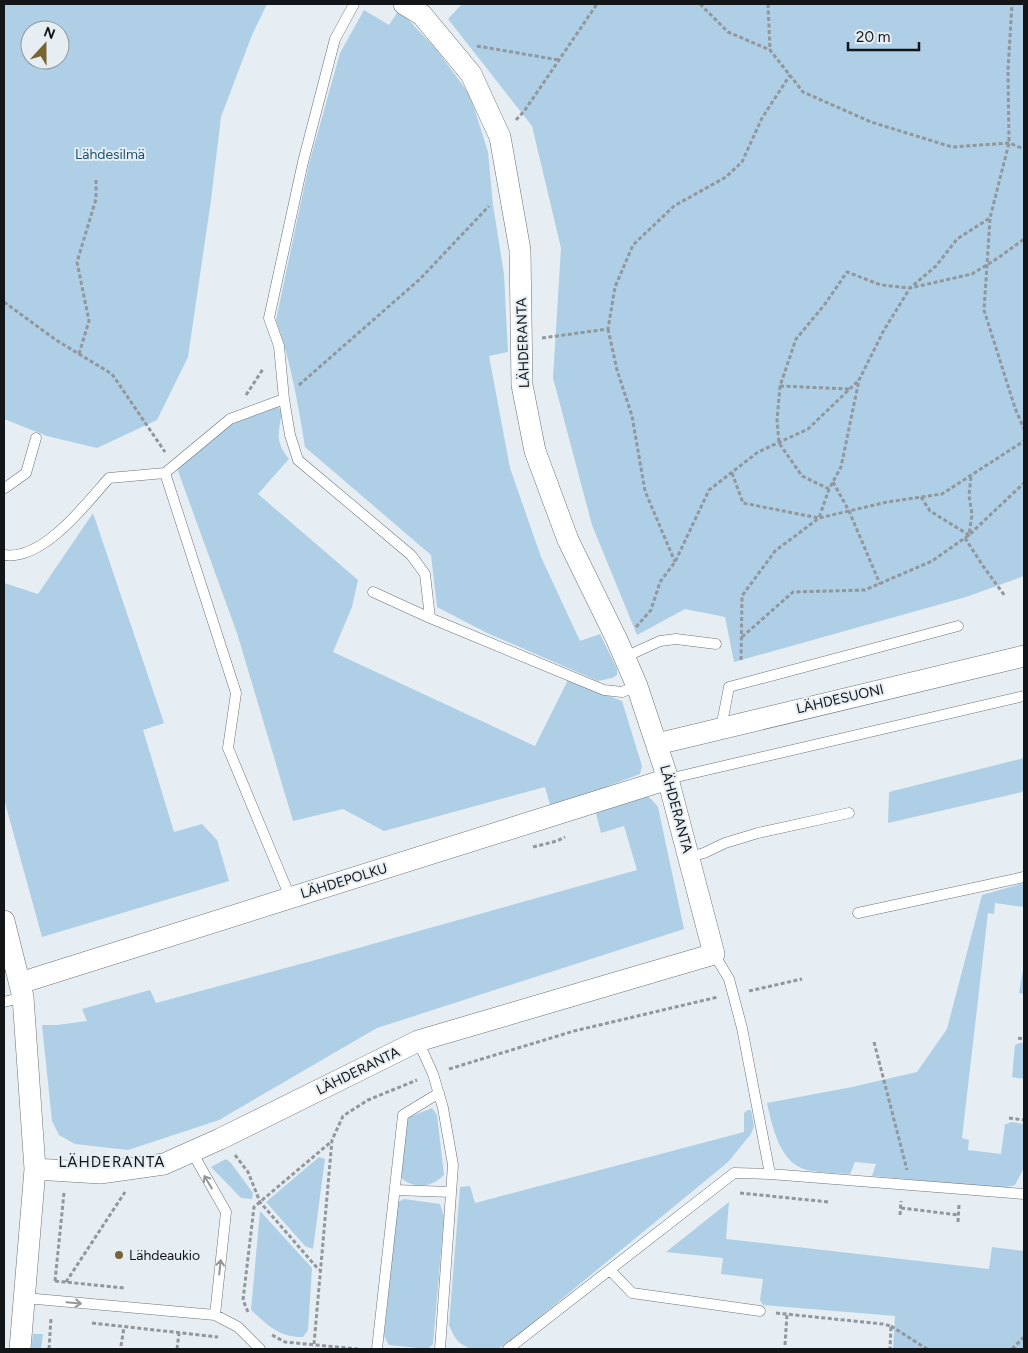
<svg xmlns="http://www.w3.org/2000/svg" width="1028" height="1353" viewBox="0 0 1028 1353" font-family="Figtree,sans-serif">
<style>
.green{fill:#aecfe5;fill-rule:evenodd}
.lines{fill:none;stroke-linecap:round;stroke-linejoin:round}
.service-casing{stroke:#6c7379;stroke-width:11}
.minor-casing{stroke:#6c7379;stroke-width:22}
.path{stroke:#91979c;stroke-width:3;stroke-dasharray:4 2.5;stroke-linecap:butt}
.service{stroke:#fff;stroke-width:10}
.minor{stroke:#fff;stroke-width:21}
.oneway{stroke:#959697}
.poi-dot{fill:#796434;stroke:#e6eef4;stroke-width:2}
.labels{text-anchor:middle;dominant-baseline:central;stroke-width:4;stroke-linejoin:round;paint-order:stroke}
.park-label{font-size:14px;fill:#1b5270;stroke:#e6eef4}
.street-label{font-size:14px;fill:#131618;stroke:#e6eef4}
.poi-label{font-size:14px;fill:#131618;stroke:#e6eef4;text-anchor:start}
.neighbourhood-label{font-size:15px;letter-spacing:1px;fill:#131618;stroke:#e6eef4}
</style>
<rect width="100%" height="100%" fill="#e6eef4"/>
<path class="green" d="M 4,4 L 267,4 L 252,35 L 221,117 L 211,200 L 188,357 L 157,420 L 97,448 L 47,436 L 4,419 ZM 30,30 L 60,30 L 60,60 L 30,60 Z
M 462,4 L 1024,4 L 1024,576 L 966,597 L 734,662 L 725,617 L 685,609 L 637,635 L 592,525 L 553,378 L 561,248 L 532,126 L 448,19 Z
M 364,10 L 389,25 L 399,10 L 436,49 L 470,95 L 488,152 L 493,205 L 504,274 L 508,352 L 489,356 L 510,468 L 541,557 L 580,641 L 600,634 L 617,669 L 617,675 L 612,678 L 598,681 L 487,633 L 437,607 L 431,555 L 305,447 C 298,404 291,362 276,320 L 309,164 L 340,53 Z
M 276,405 L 282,411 C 279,433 274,440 289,459 L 258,494 L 358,580 L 352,607 L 333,652 L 535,746 L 568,680 L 622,701 L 642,766 L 640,774 L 551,808 L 545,787 L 384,831 L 343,809 L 293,821 L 237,633 L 178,471 L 180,466 L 231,422 Z
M 93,513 L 164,723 L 143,730 L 174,832 L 202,824 L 217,840 L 229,881 L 42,937 L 4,799 L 4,583 L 38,594 Z
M 1024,758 L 1024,787 L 1022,792 L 888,823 L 889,792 Z
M 644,793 L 652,800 L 658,807 L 684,929 L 377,1028 L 219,1120 L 128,1150 L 75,1144 L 59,1135 L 52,1121 L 42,1025 L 57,1025 L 87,1021 L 82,1009 L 150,990 L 156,1003 L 319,959 L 637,870 L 624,826 L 601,833 L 594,806 Z
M 1024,883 L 1024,907 L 995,903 L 994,914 L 988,913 L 962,1138 L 969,1140 L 968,1150 L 1001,1154 L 1005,1124 L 1007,1124 L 1011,1122 L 1024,1124 L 1024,1168 L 1015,1185 L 1002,1188 L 872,1176 L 876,1164 L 855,1162 L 850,1174 C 836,1173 821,1173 807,1170 C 780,1164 772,1126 767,1103 L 852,1087 L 917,1072 L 947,1029 L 982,895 Z
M 1024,964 L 1024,994 L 1019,993 Z
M 1019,1043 L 1024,1043 L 1024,1079 L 1012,1077 L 1015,1045 Z
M 432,1108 L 437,1115 L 444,1175 C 431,1188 413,1190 399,1176 L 407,1118 Z
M 748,1110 L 751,1110 L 754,1126 L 751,1134 L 728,1162 L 507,1344 C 494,1352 473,1353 460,1343 C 454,1338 452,1331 449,1325 L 460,1187 L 470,1186 L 475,1203 L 744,1132 L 744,1113 Z
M 319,1157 L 325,1159 L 313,1249 L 305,1246 L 266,1202 Z
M 226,1159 L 231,1163 L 253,1193 L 252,1199 L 241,1198 L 211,1167 Z
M 404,1199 L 440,1204 L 444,1216 L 433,1344 L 428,1349 L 389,1345 L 384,1336 L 398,1202 Z
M 729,1202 L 726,1239 L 989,1269 L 992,1247 L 1024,1251 L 1024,1349 L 893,1349 L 895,1316 L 763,1305 L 760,1300 L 763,1279 L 721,1274 L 723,1258 L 666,1252 Z
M 260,1211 L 312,1268 L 308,1330 L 303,1337 C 278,1337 268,1325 251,1310 Z
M 33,1334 L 43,1334 L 41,1349 L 31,1349 Z"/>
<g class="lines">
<g class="service-casing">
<path id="service" d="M 284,399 L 290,435 L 298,460 L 411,555 L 425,574 L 430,618 L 604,690 L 622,692 L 637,686
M 165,473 L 236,693 L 228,748 L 290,897
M 5,488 L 26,473 L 36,438
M 4,555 C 43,561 86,504 109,478 L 165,473 L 230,419 L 284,399 L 279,346 L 269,318 L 303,162 L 335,39 L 354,4
M 373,592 L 430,618
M 625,657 L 660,641 L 676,639 L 716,644
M 721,728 L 729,687 L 958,626
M 668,779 L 1024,696
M 689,857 L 704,853 L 725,843 L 758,833 L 849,813
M 858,913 L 1024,877
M 4,1002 L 23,997
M 418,1041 L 433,1074 L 443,1108 L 453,1165 L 440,1349
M 192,1152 L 226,1212 L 215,1315
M 770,1174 L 1024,1194
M 395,1190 L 451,1192
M 610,1270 L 632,1293 L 760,1311
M 25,1298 L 215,1315 L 238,1327 L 260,1349
M 377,1349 L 403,1115 L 439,1093
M 508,1349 L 734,1173 L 770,1174 L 742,1028 L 729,979 L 714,954"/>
</g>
<g class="minor-casing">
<path id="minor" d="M 657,744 L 1024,656
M 4,921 L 23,997 L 35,1169 L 20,1349
M 20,983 L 668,779
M 35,1169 L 100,1173 L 164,1164 L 220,1139 L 418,1041 L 714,954 L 668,779 L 637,686 L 617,640 L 568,540 L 535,451 L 522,385 L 520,250 L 500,137 L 471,74 L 422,15 L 404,4"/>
</g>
<path class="path" d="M 700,4 L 728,32 L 770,50 L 803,92 L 871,122 L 952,147 L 1009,143 L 1024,149
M 768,4 L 770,50
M 477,46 L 559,60
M 516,120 L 525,110 L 597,4
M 990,219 L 984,310 L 1015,408 L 1024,429
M 4,302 L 56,340 L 112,374 L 165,452
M 608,329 L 617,370 L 632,416 L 645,491 L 675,562
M 542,338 L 608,329 L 615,287 L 633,245 L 674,206 L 726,177 L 742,162 L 762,118 L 790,75
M 79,354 L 89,321 L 77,262 L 96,199 L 96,178
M 299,385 L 420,279 L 489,206
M 780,386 L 849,389
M 246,395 L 263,369
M 732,473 L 743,503 L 819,518 L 829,489 L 841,467 L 859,380 L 884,330 L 910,288 L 936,266 L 957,239 L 990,218 L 1009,143 L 1008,70 L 1012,4
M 833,482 L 849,511 L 880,584
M 829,489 L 802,476 L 779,443 L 777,420 L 780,386 L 796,339 L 825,304 L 847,272 L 881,285 L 910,288 L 972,274 L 998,258 L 1024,239
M 921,497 L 930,511 L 969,535 L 972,514 L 969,496 L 971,476
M 965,538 L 983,566 L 1005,596
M 636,627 L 651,610 L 660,582 L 675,562 L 709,490 L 758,452 L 808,429 L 859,380
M 742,637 L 793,592 L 865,590 L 932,561 L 969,535 L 1024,483
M 741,660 L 742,596 L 775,551 L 819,518 L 887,502 L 942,494 L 1024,441
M 533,847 L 557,841 L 565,837
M 749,991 L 802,979
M 1018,1038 L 1024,1039
M 874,1042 L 907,1170
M 449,1069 L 574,1031 L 718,997
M 1009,1118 L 1024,1120
M 235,1155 L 248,1172 L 260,1202 L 319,1270
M 740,1193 L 829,1202
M 901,1208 L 959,1215
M 900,1215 L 901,1201
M 958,1222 L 959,1205
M 55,1281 L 124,1288
M 55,1281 L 64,1193
M 66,1282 L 125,1192
M 248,1312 L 243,1300 L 254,1207 L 332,1141
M 776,1313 L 883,1324 L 891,1326 L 890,1349
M 92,1323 L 218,1337
M 891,1326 L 927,1349
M 272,1335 L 285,1342 L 358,1349
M 314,1344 L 332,1140 L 343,1116 L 368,1100 L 417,1080
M 785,1345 L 787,1314
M 121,1346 L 124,1327
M 49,1349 L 51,1318
M 177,1349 L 179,1333
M 1012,1349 L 1024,1337"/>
<use href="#service" class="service"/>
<use href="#minor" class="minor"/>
</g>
<defs><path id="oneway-shaft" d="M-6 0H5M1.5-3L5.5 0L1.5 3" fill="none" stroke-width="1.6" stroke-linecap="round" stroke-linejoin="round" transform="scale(1.25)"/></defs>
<g class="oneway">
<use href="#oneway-shaft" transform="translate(208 1182) rotate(-121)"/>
<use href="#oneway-shaft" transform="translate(220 1267) rotate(-84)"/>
<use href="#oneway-shaft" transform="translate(74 1303) rotate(5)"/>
</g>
<circle class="poi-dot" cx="119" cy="1255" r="5"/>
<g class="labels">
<g class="park-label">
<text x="110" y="154">Lähdesilmä</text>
</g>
<g class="street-label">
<text transform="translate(523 343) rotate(-92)">LÄHDERANTA</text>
<text transform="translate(840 699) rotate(-13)">LÄHDESUONI</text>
<text transform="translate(676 809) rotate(75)">LÄHDERANTA</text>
<text transform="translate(344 881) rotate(-17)">LÄHDEPOLKU</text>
<text transform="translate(358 1071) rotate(-26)">LÄHDERANTA</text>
</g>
<g class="poi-label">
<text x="129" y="1255">Lähdeaukio</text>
</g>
<g class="neighbourhood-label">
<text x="112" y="1162">LÄHDERANTA</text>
</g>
</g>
<rect width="1028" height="1353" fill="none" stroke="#131618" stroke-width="10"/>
<g transform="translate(45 45) rotate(21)"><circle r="24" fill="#e6eef4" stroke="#92989c"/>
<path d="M0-4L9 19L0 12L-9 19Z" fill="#796434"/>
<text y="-8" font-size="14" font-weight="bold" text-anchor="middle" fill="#131618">N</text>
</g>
<path d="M848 42v8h71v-8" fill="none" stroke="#131618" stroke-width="2.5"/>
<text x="856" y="42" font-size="15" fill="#131618" stroke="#e6eef4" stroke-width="4" paint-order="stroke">20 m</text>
</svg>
